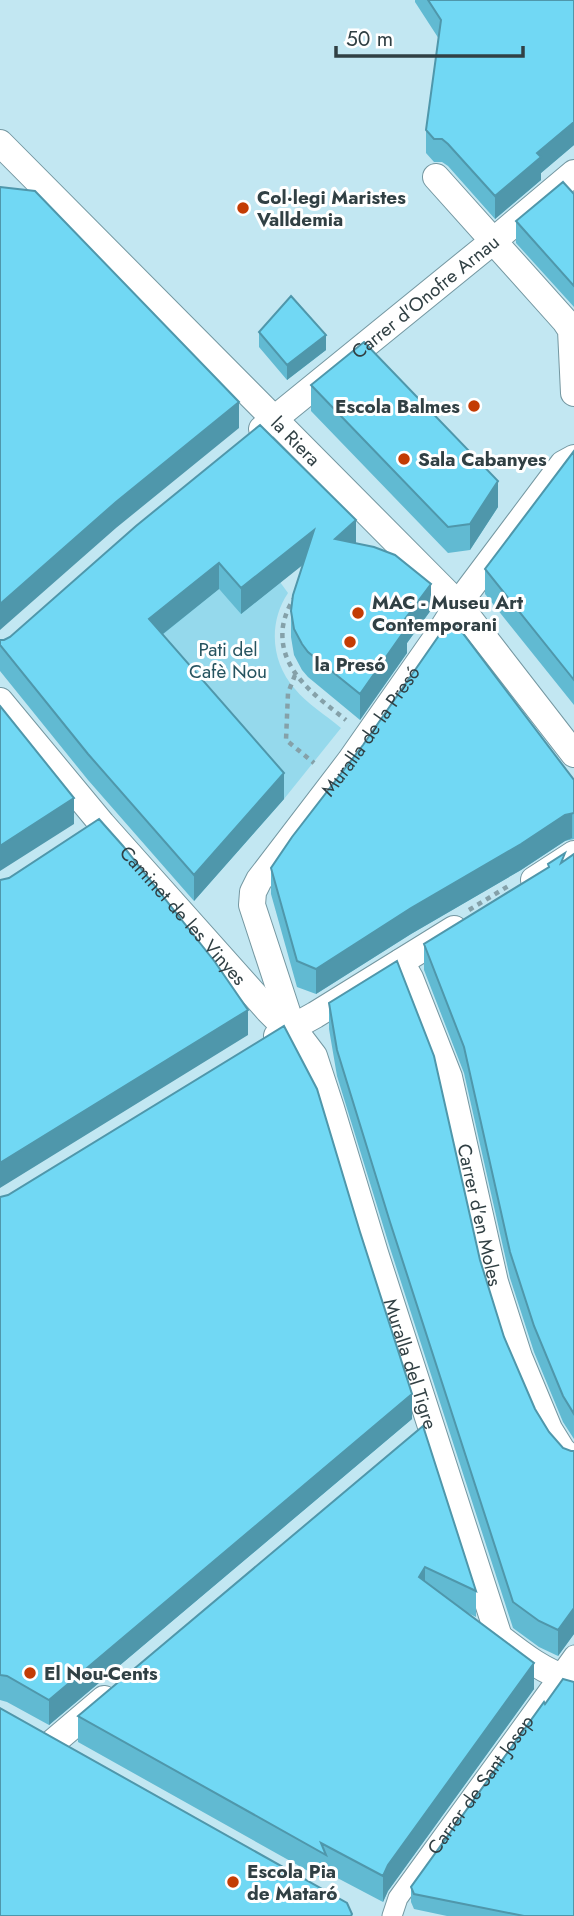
<svg xmlns="http://www.w3.org/2000/svg" width="574" height="1916" viewBox="0 0 574 1916" font-family="Jost,sans-serif">
<style>
.green{fill:#95d9ec}
.lines{fill:none;stroke-linecap:round;stroke-linejoin:round}
.pedestrian-casing{stroke:#7497a1;stroke-width:21}
.minor-casing{stroke:#7497a1;stroke-width:28}
.path{stroke:#85a1a9;stroke-width:4.5;stroke-dasharray:5 5;stroke-linecap:butt}
.pedestrian{stroke:#fff;stroke-width:19}
.minor{stroke:#fff;stroke-width:26}
.wall{fill:#61bad2}
.shaded-wall{fill:#4f97ab}
.building{fill:#71d8f4;stroke:#4f97ab;stroke-width:2}
.poi-dot{fill:#c33c04;stroke:#fff;stroke-width:2.5}
.labels{text-anchor:middle;dominant-baseline:central;stroke-width:6;stroke-linejoin:round;paint-order:stroke}
.poi-label{font-size:19px;font-weight:bold;fill:#314044;stroke:#fff;text-anchor:start}
.street-label{font-size:19px;fill:#314044;stroke:#fff}
.park-label{font-size:19px;fill:#275460;stroke:#fff}
</style>
<rect width="100%" height="100%" fill="#c2e7f2"/>
<path class="green" d="M 280,582 L 288,593 C 268,623 271,662 295,689 C 307,704 326,715 341,728 L 284,799 L 149,645 L 219,589 L 241,613 Z"/>
<g class="lines">
<g class="pedestrian-casing">
<g id="pedestrian">
<path id="s1" d="M 392,1916 L 398,1898 L 574,1655"/>
</g>
</g>
<g class="minor-casing">
<g id="minor">
<path id="s2" d="M 0,143 L 458,604 L 574,754"/>
<path d="M 436,177 L 565,321 L 571,330 L 574,393"/>
<path id="s3" d="M 262,429 L 492,242 L 574,173"/>
<path id="s4" d="M 0,701 L 102,824 L 268,1010 L 279,1021 L 292,1027 L 314,1056 L 331,1108 L 375,1253 L 499,1637 C 522,1655 545,1673 574,1681"/>
<path d="M 534,880 L 574,854"/>
<path id="s5" d="M 401,962 L 410,978 L 449,1077 L 495,1282 L 519,1357 L 549,1429 L 562,1450 L 574,1462"/>
<path id="s6" d="M 292,1027 L 252,905 L 253,892 L 259,880 L 350,761 L 441,631 L 458,604 L 563,464 L 574,458"/>
<path d="M 277,1036 L 315,1015 L 454,929"/>
<path d="M 51,1744 L 104,1699"/>
</g>
</g>
<path class="path" d="M 296,596 C 289,605 285,615 283,626 C 277,670 316,696 346,720
M 295,675 L 288,693 L 286,740 L 314,763
M 469,910 L 510,885"/>
<use href="#pedestrian" class="pedestrian"/>
<use href="#minor" class="minor"/>
</g>
<path class="wall" d="M 415,0 L 574,0 L 574,145 L 541,173 L 541,180 L 495,219 L 448,166 L 442,162 L 434,162 L 426,153 L 426,130 L 439,39 L 415,2 Z
M 574,194 L 574,307 L 516,243 L 516,221 Z
M 259,332 L 326,350 L 287,380 L 259,347 Z
M 311,385 L 498,507 L 470,550 L 448,553 L 311,411 Z
M 574,451 L 574,705 L 485,594 L 485,569 Z
M 136,526 L 356,543 L 431,610 L 407,643 L 407,653 L 360,720 L 308,677 L 302,670 L 294,655 L 291,637 L 291,611 L 303,564 L 241,614 L 219,589 L 162,635 L 284,799 L 194,901 L 88,780 L 0,671 L 0,640 L 4,640 L 10,637 Z
M 574,780 L 574,839 L 565,841 L 521,870 L 411,934 L 316,994 L 297,987 L 271,894 L 271,868 Z
M 574,854 L 574,1439 L 563,1422 L 534,1352 L 510,1278 L 464,1073 L 424,970 L 424,944 L 548,868 L 548,864 L 565,860 Z
M 329,1003 L 480,1260 L 504,1337 L 535,1409 L 549,1432 L 563,1448 L 571,1451 L 574,1451 L 574,1634 L 558,1656 L 539,1647 L 513,1628 L 390,1248 L 337,1076 L 329,1029 Z
M 0,1197 L 412,1419 L 49,1725 L 7,1702 L 0,1700 Z
M 423,1426 L 476,1591 L 476,1617 L 468,1613 L 534,1689 L 388,1891 L 383,1902 L 326,1872 L 326,1881 L 78,1742 L 78,1716 Z
M 411,1887 L 574,1916 L 447,1916 L 414,1909 L 411,1902 Z"/>
<path class="shaded-wall" d="M 574,122 L 574,145 L 541,173 L 541,180 L 495,219 L 495,196 L 537,153 Z
M 326,335 L 326,350 L 287,380 L 287,365 Z
M 239,402 L 239,428 L 116,528 L 0,630 L 0,604 L 116,502 Z
M 498,481 L 498,507 L 470,550 L 470,524 Z
M 356,520 L 356,545 L 335,539 Z
M 314,530 L 314,556 L 241,614 L 241,588 Z
M 219,563 L 219,589 L 149,645 L 149,619 Z
M 431,584 L 431,610 L 407,643 L 407,653 L 360,720 L 360,694 L 399,627 Z
M 284,773 L 284,799 L 194,901 L 194,875 Z
M 74,798 L 74,824 L 0,871 L 0,846 Z
M 572,813 L 572,838 L 565,841 L 521,870 L 411,934 L 316,994 L 316,969 L 411,908 L 565,815 Z
M 248,1010 L 248,1035 L 0,1188 L 0,1163 Z
M 412,1394 L 412,1419 L 49,1725 L 49,1700 Z
M 425,1567 L 425,1593 L 419,1577 Z
M 574,1608 L 574,1634 L 558,1656 L 558,1630 Z
M 534,1663 L 534,1689 L 388,1891 L 383,1902 L 383,1876 L 388,1865 Z"/>
<path class="building" d="M 428,0 L 574,0 L 574,122 L 537,153 L 541,157 L 495,196 L 448,144 L 442,139 L 434,139 L 426,130 L 441,20 Z
M 563,182 L 574,194 L 574,286 L 516,221 Z
M 0,187 L 35,191 L 239,402 L 116,502 L 0,604 Z
M 291,296 L 326,335 L 287,365 L 259,332 Z
M 364,342 L 498,481 L 470,524 L 448,527 L 311,385 Z
M 260,425 L 356,520 L 335,539 L 374,547 L 395,555 L 431,584 L 399,627 L 407,627 L 360,694 L 308,652 L 302,644 L 294,629 L 291,611 L 293,595 L 314,530 L 241,588 L 219,563 L 149,619 L 284,773 L 194,875 L 88,754 L 0,645 L 0,640 L 4,640 L 10,637 L 136,526 Z
M 574,451 L 574,680 L 485,569 Z
M 455,623 L 574,780 L 574,813 L 565,815 L 521,844 L 411,908 L 316,969 L 297,961 L 271,868 L 292,837 L 363,745 L 447,624 Z
M 0,706 L 74,798 L 0,846 Z
M 99,819 L 123,846 L 215,962 L 248,1010 L 0,1163 L 0,880 L 9,878 Z
M 565,853 L 561,863 L 574,854 L 574,1414 L 563,1396 L 534,1326 L 510,1252 L 464,1047 L 424,944 L 549,867 L 548,864 Z
M 397,961 L 434,1056 L 480,1260 L 504,1337 L 535,1409 L 549,1432 L 563,1448 L 571,1451 L 574,1451 L 574,1608 L 558,1630 L 539,1621 L 513,1602 L 390,1222 L 337,1050 L 329,1003 Z
M 284,1026 L 317,1089 L 360,1232 L 412,1394 L 49,1700 L 7,1676 L 0,1675 L 0,1197 L 8,1195 Z
M 423,1426 L 476,1591 L 425,1567 L 419,1577 L 534,1663 L 388,1865 L 383,1876 L 321,1843 L 326,1855 L 78,1716 Z
M 563,1679 L 574,1682 L 574,1916 L 524,1916 L 414,1894 L 411,1887 L 544,1702 L 545,1704 Z
M 0,1708 L 347,1903 L 352,1914 L 351,1916 L 0,1916 Z"/>
<g class="poi-dot">
<circle cx="243" cy="208" r="7"/>
<circle cx="474" cy="406" r="7"/>
<circle cx="404" cy="459" r="7"/>
<circle cx="358" cy="613" r="7"/>
<circle cx="350" cy="642" r="7"/>
<circle cx="30" cy="1673" r="7"/>
<circle cx="233" cy="1882" r="7"/>
</g>
<g class="labels">
<g class="poi-label">
<text x="257" y="197">Col·legi Maristes<tspan x="257" dy="22">Valldemia</tspan></text>
<text x="460" y="406" text-anchor="end">Escola Balmes</text>
<text x="418" y="459">Sala Cabanyes</text>
<text x="372" y="602">MAC - Museu Art<tspan x="372" dy="22">Contemporani</tspan></text>
<text x="350" y="664" text-anchor="middle">la Presó</text>
<text x="44" y="1673">El Nou-Cents</text>
<text x="247" y="1871">Escola Pia<tspan x="247" dy="22">de Mataró</tspan></text>
</g>
<g class="street-label">
<text stroke="none"><textPath href="#s3" startOffset="210">Carrer d'Onofre Arnau</textPath></text>
<text stroke="none"><textPath href="#s2" startOffset="420">la Riera</textPath></text>
<text stroke="none"><textPath href="#s6" startOffset="341">Muralla de la Presó</textPath></text>
<text stroke="none"><textPath href="#s4" startOffset="282">Caminet de les Vinyes</textPath></text>
<text stroke="none"><textPath href="#s5" startOffset="266">Carrer d'en Moles</textPath></text>
<text stroke="none"><textPath href="#s4" startOffset="798">Muralla del Tigre</textPath></text>
<text stroke="none"><textPath href="#s1" startOffset="159">Carrer de Sant Josep</textPath></text>
</g>
<g class="park-label">
<text x="228" y="649">Pati del<tspan x="228" dy="22">Cafè Nou</tspan></text>
</g>
</g>
<path d="M336 46v10h187v-10" fill="none" stroke="#314044" stroke-width="3.5"/>
<text x="346" y="46" font-size="21" fill="#314044" stroke="#ffffff" stroke-width="5" paint-order="stroke">50 m</text>
</svg>
